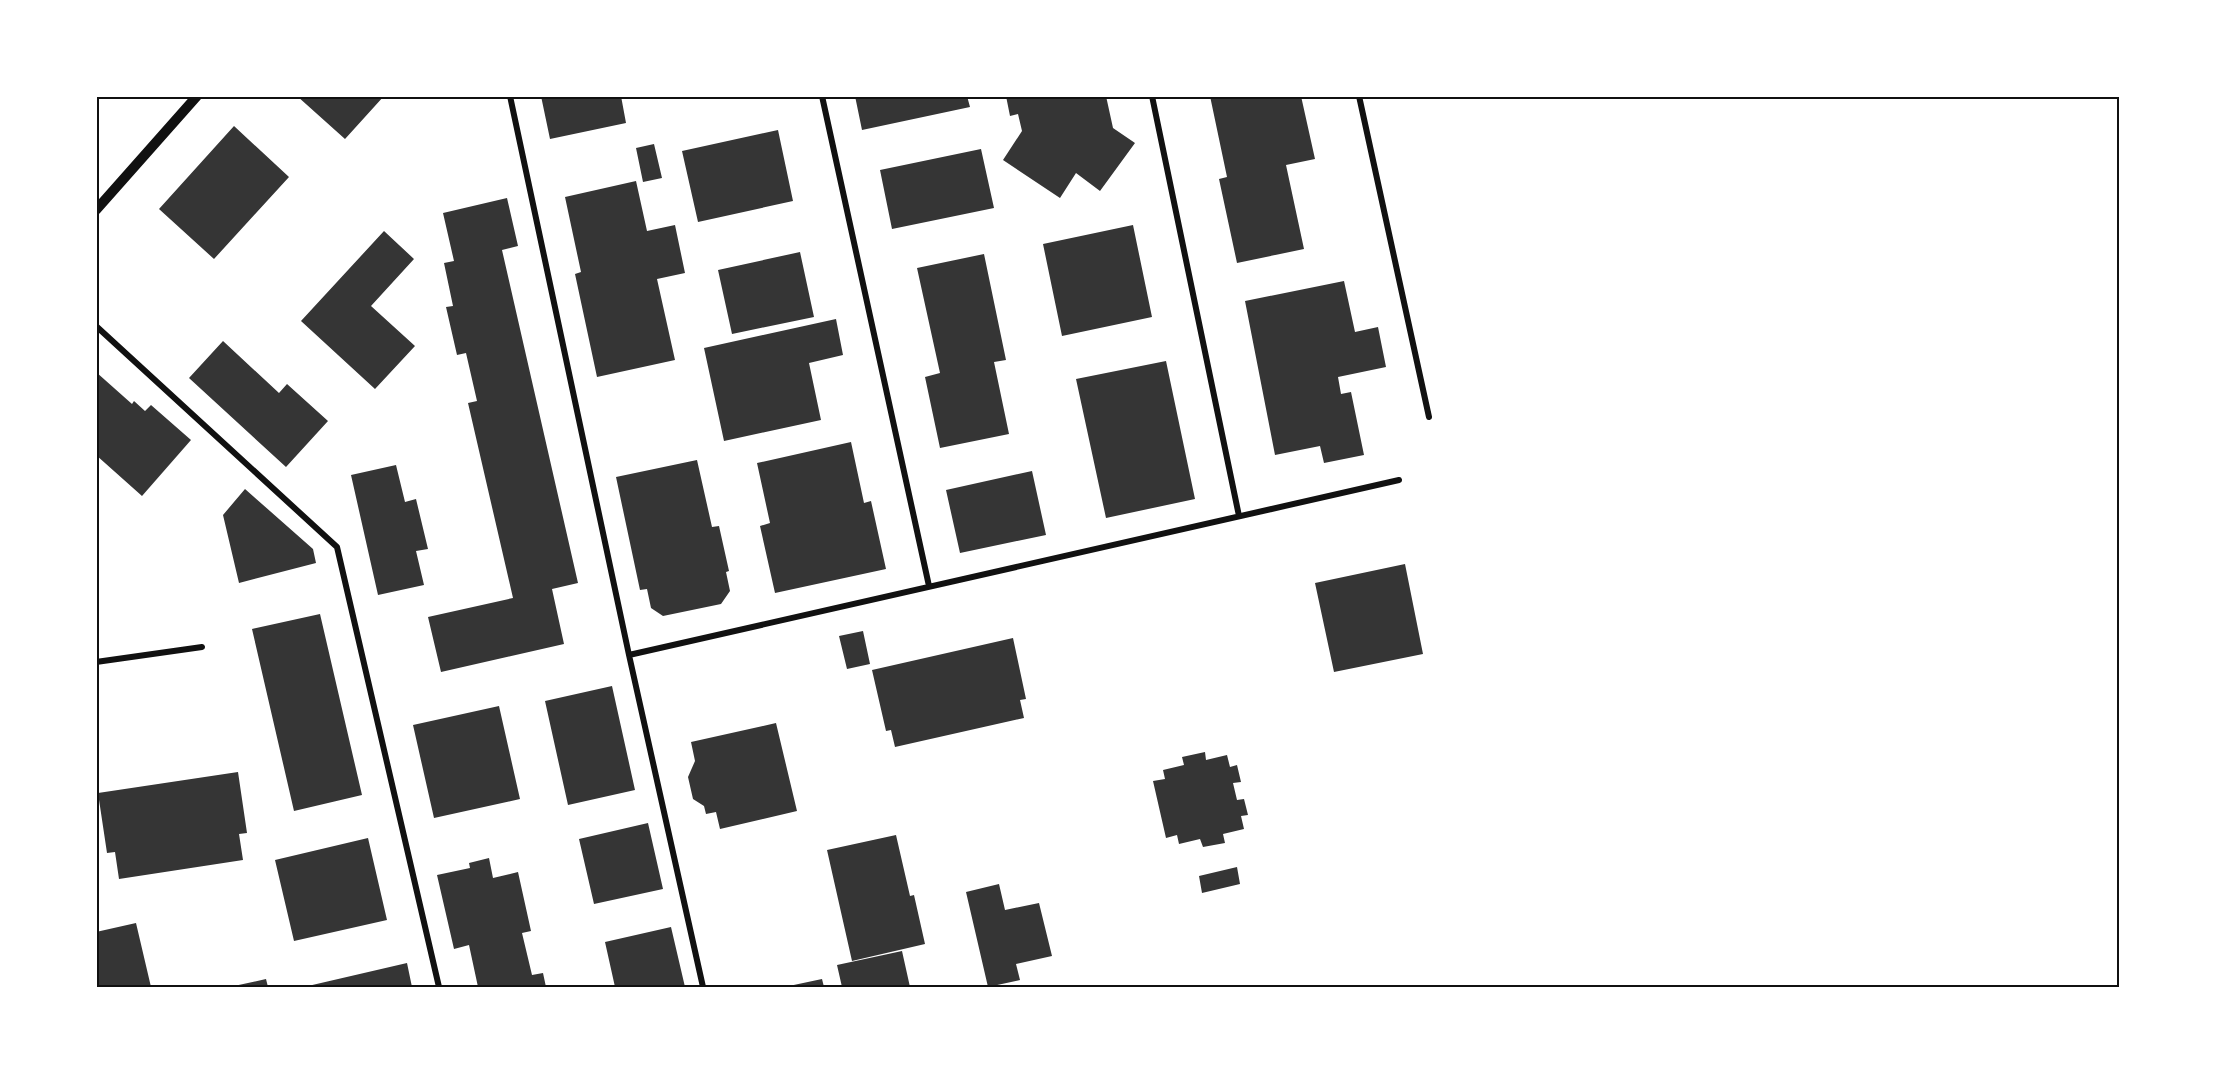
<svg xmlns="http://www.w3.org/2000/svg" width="2215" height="1083" viewBox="0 0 2215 1083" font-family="'PT Sans Narrow',sans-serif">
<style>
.building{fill:#353535}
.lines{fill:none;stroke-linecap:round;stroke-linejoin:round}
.minor{stroke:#111;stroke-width:6}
.tertiary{stroke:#111;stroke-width:10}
.neatline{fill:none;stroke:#111;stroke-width:2}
</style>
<rect width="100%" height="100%" fill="#fff"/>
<path class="building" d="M 297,96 L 384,96 L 345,139 Z
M 541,96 L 621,96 L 626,123 L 550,139 Z
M 855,96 L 967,96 L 970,107 L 862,130 Z
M 1006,96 L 1106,96 L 1113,128 L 1135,143 L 1100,191 L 1076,173 L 1060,198 L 1003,160 L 1022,131 L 1018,114 L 1010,116 Z
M 1210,96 L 1301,96 L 1315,159 L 1286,165 L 1304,249 L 1237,263 L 1219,179 L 1227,177 Z
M 234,126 L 289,177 L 214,259 L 159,209 Z
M 778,130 L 793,201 L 698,222 L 682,151 Z
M 654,144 L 662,178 L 643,182 L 636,148 Z
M 981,149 L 994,208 L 892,229 L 880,170 Z
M 636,181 L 647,231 L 675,225 L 685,273 L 657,279 L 675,360 L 597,377 L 575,274 L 581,272 L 565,197 Z
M 507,198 L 518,246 L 502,250 L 578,583 L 552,589 L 564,644 L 441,672 L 428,617 L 513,598 L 468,403 L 477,401 L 466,353 L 457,355 L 446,307 L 453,306 L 444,263 L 454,261 L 443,213 Z
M 1133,225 L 1152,317 L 1062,336 L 1043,244 Z
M 384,231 L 414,259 L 371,306 L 415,346 L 375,389 L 301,321 Z
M 800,252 L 814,317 L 732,334 L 718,270 Z
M 984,254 L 1006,360 L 994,362 L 1009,434 L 940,448 L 925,377 L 940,373 L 917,268 Z
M 1344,281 L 1355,332 L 1378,327 L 1386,367 L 1338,377 L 1341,394 L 1351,392 L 1364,455 L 1324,463 L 1320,446 L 1275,455 L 1245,301 Z
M 836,319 L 843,355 L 809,363 L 821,420 L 724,441 L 704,348 Z
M 223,341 L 279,393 L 287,384 L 328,421 L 286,467 L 189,378 Z
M 1166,361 L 1195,499 L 1106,518 L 1076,379 Z
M 96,372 L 132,404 L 134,401 L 145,411 L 151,405 L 191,440 L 142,496 L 96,455 Z
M 851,442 L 864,503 L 871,501 L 886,569 L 775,593 L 760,526 L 770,523 L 757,463 Z
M 697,460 L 712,527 L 719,526 L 729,571 L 726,572 L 730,591 L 721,604 L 663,616 L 651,608 L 647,589 L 640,590 L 616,477 Z
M 396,465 L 405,502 L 416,499 L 428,549 L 416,551 L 424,585 L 378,595 L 351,475 Z
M 1032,471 L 1046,535 L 960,553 L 946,490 Z
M 245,489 L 313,549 L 316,563 L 239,583 L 223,515 Z
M 1405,564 L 1423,654 L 1334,672 L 1315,583 Z
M 320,614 L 362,795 L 294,811 L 252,629 Z
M 863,631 L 870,664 L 847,669 L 839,636 Z
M 1013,638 L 1026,699 L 1020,700 L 1024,718 L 895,747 L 891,730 L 886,731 L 872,670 Z
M 612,686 L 635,790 L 568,805 L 545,701 Z
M 499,706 L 520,799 L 434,818 L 413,725 Z
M 776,723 L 797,811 L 720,829 L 716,812 L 706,814 L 704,806 L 693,799 L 688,777 L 695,761 L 691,742 Z
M 1205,752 L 1206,760 L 1227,755 L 1230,767 L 1237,765 L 1241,782 L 1233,783 L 1237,800 L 1244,799 L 1248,815 L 1241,816 L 1244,829 L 1223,834 L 1225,843 L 1203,847 L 1200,839 L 1179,844 L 1177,835 L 1166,838 L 1153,781 L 1165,779 L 1163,770 L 1184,765 L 1182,757 Z
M 238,772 L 247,833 L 239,834 L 243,860 L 119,879 L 115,852 L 107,853 L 98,793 Z
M 648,823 L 663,889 L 594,904 L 579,839 Z
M 896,835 L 910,896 L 914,895 L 925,944 L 852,961 L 827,850 Z
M 368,838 L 387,920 L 294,941 L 275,860 Z
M 489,858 L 493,878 L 518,872 L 531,931 L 522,933 L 532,975 L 543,973 L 546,987 L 478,987 L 469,945 L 454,949 L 437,875 L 470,868 L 469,863 Z
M 1237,867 L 1240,884 L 1202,893 L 1199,876 Z
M 999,884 L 1005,910 L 1039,903 L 1052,956 L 1016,964 L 1020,980 L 988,987 L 966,892 Z
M 136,923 L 151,987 L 96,987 L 96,932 Z
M 671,927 L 685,987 L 615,987 L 605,942 Z
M 902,951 L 910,987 L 842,987 L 837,965 Z
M 407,963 L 412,987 L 308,987 L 308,986 Z
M 266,979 L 268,987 L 234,987 L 234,986 Z
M 822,979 L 824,987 L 790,987 L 789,986 Z"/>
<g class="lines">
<path class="minor" d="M 510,96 L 629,655 L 703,987
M 822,96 L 929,586
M 1152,96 L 1239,516
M 1359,96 L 1429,417
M 96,326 L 337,547 L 439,987
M 629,655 L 1399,480
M 96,662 L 202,647"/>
<path class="tertiary" d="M 96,210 L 197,96"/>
</g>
<rect width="2215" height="1083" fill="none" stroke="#ffffff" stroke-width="195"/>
<rect x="98" y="98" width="2020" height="888" class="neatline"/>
</svg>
